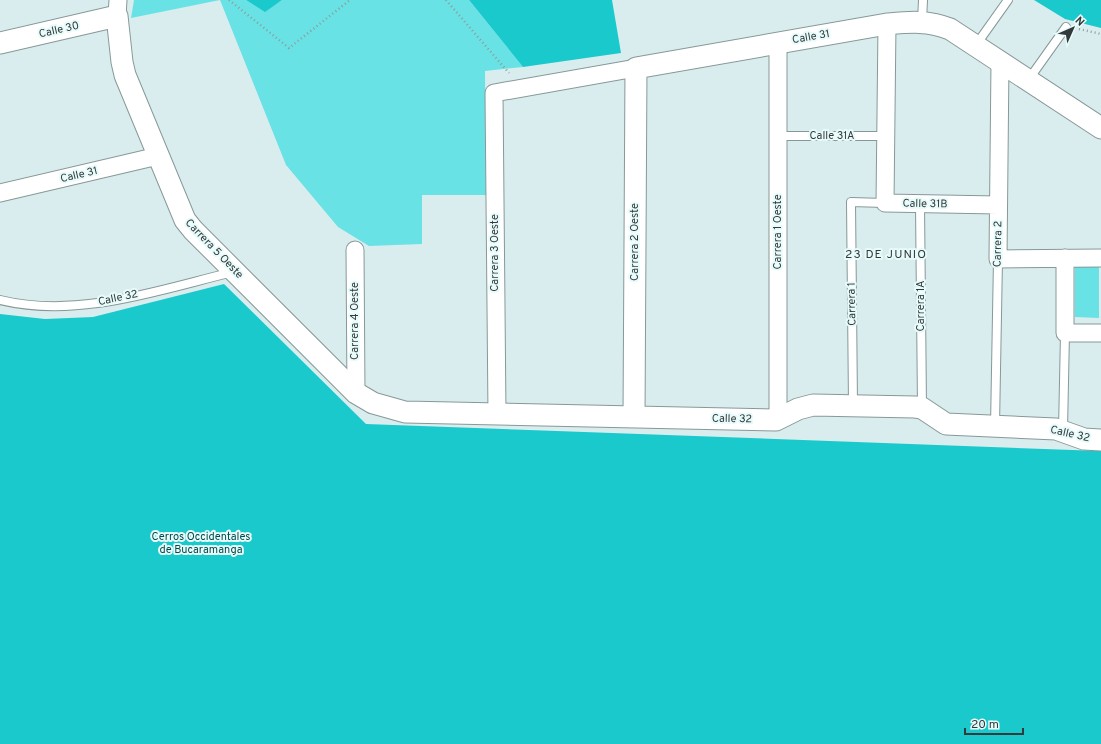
<svg xmlns="http://www.w3.org/2000/svg" width="1101" height="744" viewBox="0 0 1101 744" font-family="Overpass,sans-serif">
<style>
.green{fill:#69e2e5}
.forest{fill:#1ac9cc}
.lines{fill:none;stroke-linecap:round;stroke-linejoin:round}
.service-casing{stroke:#879898;stroke-width:10}
.minor-casing{stroke:#879898;stroke-width:19}
.tertiary-casing{stroke:#879898;stroke-width:23}
.path{stroke:#8e9b9c;stroke-width:2.5;stroke-dasharray:1 3;stroke-linecap:butt}
.service{stroke:#fff;stroke-width:8}
.minor{stroke:#fff;stroke-width:17}
.tertiary{stroke:#fff;stroke-width:21}
.labels{text-anchor:middle;dominant-baseline:central;stroke-width:4;stroke-linejoin:round;paint-order:stroke}
.street-label{font-size:11px;fill:#333a3b;stroke:#e8fbfb}
.park-label{font-size:11px;fill:#034b4c;stroke:#e8fbfb}
.neighbourhood-label{font-size:12px;letter-spacing:1px;fill:#333a3b;stroke:#e8fbfb}
</style>
<rect width="100%" height="100%" fill="#daedee"/>
<path class="green" d="M 134,0 L 246,0 L 265,11 L 282,0 L 469,0 L 523,67 L 485,71 L 486,195 L 422,195 L 422,244 L 369,246 L 338,227 L 286,165 L 220,0 L 131,18 Z
M 1075,266 L 1099,267 L 1099,318 L 1075,317 Z"/>
<path class="forest" d="M 246,0 L 282,0 L 265,12 Z
M 469,0 L 612,0 L 621,53 L 523,67 Z
M 1034,0 L 1101,0 L 1101,28 L 1065,19 Z
M 224,284 L 366,424 L 1101,451 L 1101,744 L 0,744 L 0,314 L 45,319 L 93,317 Z"/>
<g class="lines">
<g class="service-casing">
<path id="service" d="M 922,21 L 923,0
M 976,45 L 1008,0
M 1029,79 L 1066,27
M 778,136 L 886,136
M 920,204 L 922,407
M 0,300 C 78,319 158,290 233,272
M 853,405 L 851,202 L 885,203
M 995,426 L 998,259
M 1063,430 L 1065,333"/>
</g>
<g class="minor-casing">
<path id="minor" d="M 117,16 L 118,0
M 887,24 L 885,203 L 998,205
M 778,43 L 778,420
M 1000,61 L 998,259 L 1101,258
M 0,193 L 158,156
M 355,250 L 356,393
M 1065,258 L 1065,333 L 1101,333
M 497,414 L 494,93 L 636,68"/>
</g>
<g class="tertiary-casing">
<path id="tertiary" d="M 0,43 L 117,16 L 122,62 L 125,75 L 185,220 L 193,230 L 356,393 L 373,403 L 405,412 L 776,420 L 798,409 L 813,405 L 915,407 L 922,408 L 946,424 L 1056,429 L 1084,439 L 1101,440
M 634,417 L 636,68 L 887,24 C 909,22 928,20 950,29 L 1101,128"/>
</g>
<path class="path" d="M 229,0 L 289,48 L 350,0
M 446,0 L 509,73
M 1079,29 L 1101,34"/>
<use href="#service" class="service"/>
<use href="#minor" class="minor"/>
<use href="#tertiary" class="tertiary"/>
</g>
<g class="labels">
<g class="street-label">
<text transform="translate(59 30) rotate(-13)">Calle 30</text>
<text transform="translate(811 37) rotate(-10)">Calle 31</text>
<text x="832" y="136">Calle 31A</text>
<text transform="translate(79 175) rotate(-13)">Calle 31</text>
<text transform="translate(925 204) rotate(1)">Calle 31B</text>
<text transform="translate(778 232) rotate(-90)">Carrera 1 Oeste</text>
<text transform="translate(635 242) rotate(-90)">Carrera 2 Oeste</text>
<text transform="translate(998 244) rotate(-89)">Carrera 2</text>
<text transform="translate(214 249) rotate(46)">Carrera 5 Oeste</text>
<text transform="translate(495 253) rotate(-90)">Carrera 3 Oeste</text>
<text transform="translate(118 298) rotate(-12)">Calle 32</text>
<text transform="translate(852 304) rotate(-91)">Carrera 1</text>
<text transform="translate(921 306) rotate(-90)">Carrera 1A</text>
<text transform="translate(355 321) rotate(-90)">Carrera 4 Oeste</text>
<text transform="translate(732 419) rotate(1)">Calle 32</text>
<text transform="translate(1070 434) rotate(13)">Calle 32</text>
</g>
<g class="park-label">
<text x="201" y="537">Cerros Occidentales<tspan x="201" dy="13">de Bucaramanga</tspan></text>
</g>
<g class="neighbourhood-label">
<text x="886" y="255">23 DE JUNIO</text>
</g>
</g>
<g transform="translate(1073 28) rotate(45)" stroke="#e8fbfb" stroke-width="3" paint-order="stroke">
<path d="M0-3L7 15L0 10L-7 15Z" fill="#333a3b"/>
<text y="-6" font-size="11" font-weight="bold" text-anchor="middle" fill="#333a3b">N</text>
</g>
<path d="M965 728v6h58v-6" fill="none" stroke="#333a3b" stroke-width="2"/>
<text x="971" y="728" font-size="12" fill="#333a3b" stroke="#e8fbfb" stroke-width="3" paint-order="stroke">20 m</text>
</svg>
